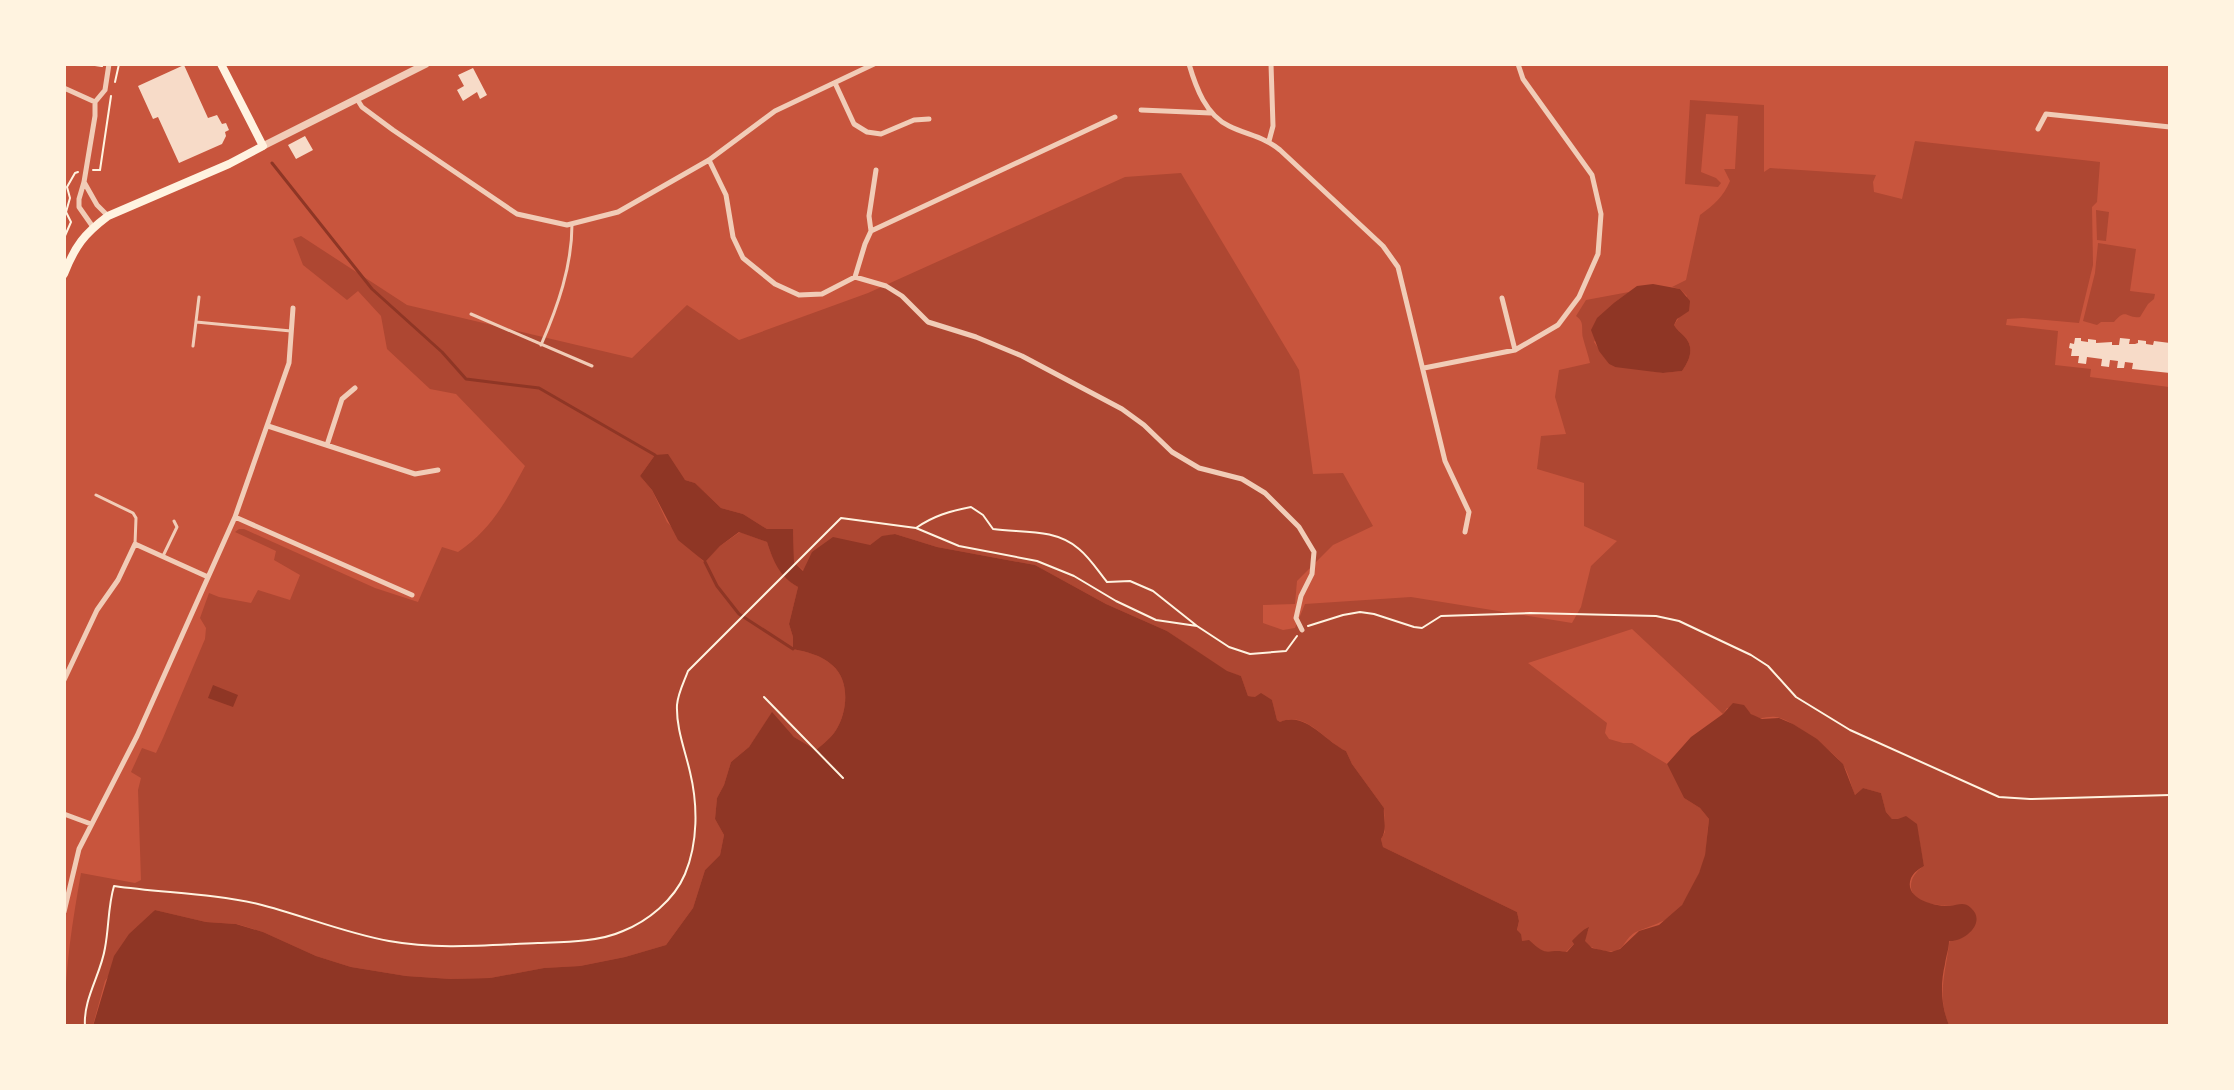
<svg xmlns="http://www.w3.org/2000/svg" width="2234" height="1090" viewBox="0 0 2234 1090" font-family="Barlow,sans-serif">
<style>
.green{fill:#ae4732}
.water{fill:#8f3625}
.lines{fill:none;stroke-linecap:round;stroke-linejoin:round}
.stream{stroke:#8f3625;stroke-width:3}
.building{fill:#f7dbc8}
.path{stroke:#fff3e0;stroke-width:2}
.service{stroke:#f1ccb7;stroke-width:3}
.minor{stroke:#f1ccb7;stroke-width:5}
.tertiary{stroke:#f1ccb7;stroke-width:7}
.secondary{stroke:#fff3e0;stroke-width:8}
</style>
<rect width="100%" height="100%" fill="#c8553d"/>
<path class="green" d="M 1690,100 L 1764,105 L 1764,172 L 1770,168 L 1876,175 L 1873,182 L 1874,192 L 1902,199 L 1915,141 L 2100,162 L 2097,202 L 2092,207 L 2093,265 L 2079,323 L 2023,318 L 2007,319 L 2006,325 L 2058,331 L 2055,365 L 2091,369 L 2090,377 L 2169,387 L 2169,1025 L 1949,1025 C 1937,998 1945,974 1949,945 C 1951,932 1949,919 1949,906 C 1942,905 1932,905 1925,902 C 1904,895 1909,875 1924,866 L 1918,832 L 1898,819 L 1892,819 L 1886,812 L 1881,793 L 1863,788 L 1855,795 C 1851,786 1849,773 1843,765 C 1836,753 1794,722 1780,718 C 1763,713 1761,727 1744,706 L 1727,708 L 1723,714 L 1632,629 L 1528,663 L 1607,723 L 1605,733 L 1609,739 L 1623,743 L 1632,743 L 1667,764 L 1684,798 L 1700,808 L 1709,819 C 1707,831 1707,844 1705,856 C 1701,872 1692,888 1684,902 C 1673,920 1656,924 1638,931 C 1620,939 1628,956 1600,950 C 1593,948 1589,947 1584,941 L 1589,928 L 1566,952 L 1562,951 L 1547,954 L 1521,941 L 1521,934 L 1517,931 L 1519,921 L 1517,912 L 1383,847 L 1381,839 L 1385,832 L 1384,808 L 1352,764 L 1346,751 C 1324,741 1306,710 1280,722 L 1277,720 L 1272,700 L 1248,696 L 1241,676 L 1227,672 L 1167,631 L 1106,604 L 1035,565 L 937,547 L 895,534 L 882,537 L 870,545 L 804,571 L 794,562 L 793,529 L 767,529 L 743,514 L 721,508 L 695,483 L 685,480 L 655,455 L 640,476 L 652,490 L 667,522 L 704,562 L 720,546 L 740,532 L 767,542 C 772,559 782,578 798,587 L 789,624 L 793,637 L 793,649 C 807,652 821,655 832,665 C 850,680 848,711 836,730 C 831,738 823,744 816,750 L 794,737 L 772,713 L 749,747 L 731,762 L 724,785 L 717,798 L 715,819 L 724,835 L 720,855 L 705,870 L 693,908 L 666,945 L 625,957 L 580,966 L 544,968 L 490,978 L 451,979 L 406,976 L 351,967 L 316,956 L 263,932 L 237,924 L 206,922 L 155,910 L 105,981 L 93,1025 L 65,1026 C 64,974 72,924 81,873 L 135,883 L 141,880 L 138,790 L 141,778 L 131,772 L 142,748 L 156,753 L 163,738 L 205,639 L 206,628 L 200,618 L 209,593 L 219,597 L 251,603 L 258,590 L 290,600 L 300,575 L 274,560 L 276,551 L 235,532 L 239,529 L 244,529 L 375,588 L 418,602 L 442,547 L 458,552 C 492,529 506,501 525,466 L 456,394 L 430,389 L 387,349 L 381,316 L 358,291 L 347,300 L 303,265 L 293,239 L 301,236 L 407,305 L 632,358 L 687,305 L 739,340 L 868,293 L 1125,177 L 1181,173 L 1299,370 L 1313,474 L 1343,473 L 1373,526 L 1333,545 L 1297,581 L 1295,604 L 1263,605 L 1263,623 L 1283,630 L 1295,628 L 1305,604 L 1411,597 L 1572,623 L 1581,607 L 1591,566 L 1617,541 L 1584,526 L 1584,483 L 1537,469 L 1541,436 L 1566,434 L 1555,397 L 1559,370 L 1590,363 C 1588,354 1585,346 1583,338 C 1581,328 1585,322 1576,316 L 1586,300 L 1629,292 L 1615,302 L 1594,342 L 1609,364 L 1615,367 L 1616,365 L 1663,373 L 1682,371 C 1690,360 1695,347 1684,336 C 1680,332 1677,330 1674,325 L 1680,316 L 1687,296 L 1680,289 L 1672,287 L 1686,280 L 1700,215 C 1714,205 1723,197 1730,181 L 1724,169 L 1735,169 L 1738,116 L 1706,114 L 1701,172 L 1716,178 L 1721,183 L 1718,187 L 1685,184 Z
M 2096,210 L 2109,212 L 2106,241 L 2097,240 Z
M 2098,243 L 2136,249 L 2130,291 L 2155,294 L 2154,299 L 2148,304 L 2140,317 C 2126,319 2127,307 2114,322 L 2101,322 L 2097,325 L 2083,321 L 2095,273 Z"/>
<path class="water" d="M 1653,284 L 1680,289 L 1690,301 L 1689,311 L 1677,319 L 1674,325 C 1677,330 1680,332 1684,336 C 1695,347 1690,360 1682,371 L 1663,373 L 1615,367 L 1609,364 L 1599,351 L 1591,330 L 1597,318 L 1615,302 L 1637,286 Z
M 668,454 L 685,480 L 695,483 L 721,508 L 743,514 L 767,529 L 793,529 L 794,562 L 803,571 L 812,552 L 833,537 L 870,545 L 882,536 L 895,534 L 937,547 L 1035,565 L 1106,604 L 1167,631 L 1227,671 L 1241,676 L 1248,696 L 1255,697 L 1261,693 L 1272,700 L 1277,720 L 1280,722 C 1306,711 1324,741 1346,751 L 1352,764 L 1384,808 C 1383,820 1388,828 1381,839 L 1383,847 L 1517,912 L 1519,921 L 1517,930 L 1521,934 L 1522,941 L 1529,940 C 1549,959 1546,948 1567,952 L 1574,944 L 1572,941 C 1578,935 1582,930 1589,927 L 1585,941 L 1592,948 L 1611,952 L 1620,949 L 1639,931 L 1659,925 L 1682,905 L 1699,873 L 1705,855 L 1709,819 L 1700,808 L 1684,798 L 1667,764 L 1691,737 L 1723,714 L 1733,703 L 1744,705 L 1751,714 L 1762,719 L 1779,718 L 1793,724 L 1817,739 L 1843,764 L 1855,795 L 1863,788 L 1881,793 L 1886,812 L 1892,819 L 1898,819 L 1906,816 L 1917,824 L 1924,866 C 1919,869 1914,872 1911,878 C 1903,899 1935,907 1950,906 C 1958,905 1964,901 1971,908 C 1987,922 1965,942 1949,941 C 1949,949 1946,956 1945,964 C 1940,985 1941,1006 1949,1025 L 93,1026 L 114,956 L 129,934 L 155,910 L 206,922 L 236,924 L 263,932 L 316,956 L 351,967 L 406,976 L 451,979 L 490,978 L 544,968 L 580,966 L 625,957 L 666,945 L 693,908 L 705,870 L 720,855 L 724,835 L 715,819 L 717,798 L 724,785 L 731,762 L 749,747 L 772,712 L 794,737 L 816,750 C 823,744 831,738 836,730 C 848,711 850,680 832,665 C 821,655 807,652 793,649 L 793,637 L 789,624 L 798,587 C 780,577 773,561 767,542 L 739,532 L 720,546 L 705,562 L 678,540 L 652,490 L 640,476 L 655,455 Z
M 213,685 L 238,695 L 233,707 L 208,698 Z"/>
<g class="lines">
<path class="stream" d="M 272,163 L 372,289 L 442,352 L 466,379 L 539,388 L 655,455
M 705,562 L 717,586 L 739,614 L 793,649"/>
</g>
<path class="building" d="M 184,65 L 208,118 L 217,115 L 222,124 L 226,123 L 229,130 L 225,132 L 226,136 L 222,144 L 179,163 L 158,117 L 153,119 L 138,86 Z
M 473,68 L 487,95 L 480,99 L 477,92 L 463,101 L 457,90 L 464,86 L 458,75 Z
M 305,136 L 313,150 L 296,159 L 288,145 Z
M 2075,338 L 2081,338 L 2081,341 L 2088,342 L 2088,339 L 2096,340 L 2096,343 L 2112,342 L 2112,345 L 2119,345 L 2120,338 L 2130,339 L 2129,344 L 2135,344 L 2138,343 L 2138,340 L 2146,341 L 2146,344 L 2153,345 L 2154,341 L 2170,343 L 2170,373 L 2132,369 L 2133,363 L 2125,362 L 2124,368 L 2117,368 L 2118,361 L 2110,360 L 2109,367 L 2101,366 L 2102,359 L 2087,357 L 2086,364 L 2078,363 L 2079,356 L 2071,356 L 2072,349 L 2069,348 L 2070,343 L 2074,344 Z"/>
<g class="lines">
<path class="path" d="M 88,64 L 102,66
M 115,82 L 119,64
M 93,170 L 100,170 L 111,96
M 64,238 L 71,222 L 66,212 L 70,198 L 67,187 L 75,173 L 78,172
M 916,528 C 933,516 950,511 971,507 L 983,515 L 993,529 C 1022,533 1055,528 1079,549 C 1090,558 1098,571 1107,582 L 1130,581 L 1153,591 L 1197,626 L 1229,647 L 1250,654 L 1286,651 L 1297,636
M 1308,626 L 1343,615 L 1360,612 L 1374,614 L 1414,627 L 1422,628 L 1441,616 L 1530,613 L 1656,616 L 1679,621 L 1751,655 L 1768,666 L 1796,697 L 1850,730 L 1999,797 L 2030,799 L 2170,795
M 764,697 L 843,778
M 85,1026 C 83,999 101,974 105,948 C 109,927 108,906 114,886 C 162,893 211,893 258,904 C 302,915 344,933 389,941 C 439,950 488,945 538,943 C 564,942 599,942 623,931 C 648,921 674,900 685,874 C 698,843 698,805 690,772 C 685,750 676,728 677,705 C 678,693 684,682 688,671 L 841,518 L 916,528 L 959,546 L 1037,561 L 1074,576 L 1116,601 L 1156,620 L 1197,626"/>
<path class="service" d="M 471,314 L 592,366
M 196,322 L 291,331
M 541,345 C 558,306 572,266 572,224
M 193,346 L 199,297
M 96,495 L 133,513 L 136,518 L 135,544
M 163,556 L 177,527 L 174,521"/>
<path class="minor" d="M 1189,64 C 1196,88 1206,115 1229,126 C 1247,135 1265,137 1280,150 L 1383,246 L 1398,267 L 1445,461 L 1469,512 L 1465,532
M 835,83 L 854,124 L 867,132 L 881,134 L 914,120 L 929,119
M 64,88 L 95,102 L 95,116 L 84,182 L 79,199 L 79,207 L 93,227
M 357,99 L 362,107 L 393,130 L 517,214 L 567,225 L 618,212 L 709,160 L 775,111 L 874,64
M 95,102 L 105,90 L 109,64
M 1141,110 L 1211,113
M 2038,129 L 2046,114 L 2170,127
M 1269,141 L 1273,126 L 1271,64
M 709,160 L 726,195 L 733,237 L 743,258 L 775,284 L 799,295 L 822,294 L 855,277 L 886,286 L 902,296 L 928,322 L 976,337 L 1022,356 L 1122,409 L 1144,425 L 1172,452 L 1199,468 L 1242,479 L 1265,493 L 1299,527 L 1314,552 L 1312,574 L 1301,596 L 1296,618 L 1302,630
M 84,182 L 97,205 L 108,216
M 871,231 L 869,216 L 876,170
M 855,277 L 865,244 L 871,231 L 1115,117
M 1502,298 L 1515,350
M 1424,368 L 1515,350 L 1558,325 L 1579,297 L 1598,254 L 1601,214 L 1592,175 L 1523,79 L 1518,64
M 268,426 L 415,474 L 438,470
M 327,445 L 342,399 L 355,388
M 235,517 L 412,595
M 64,680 L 97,610 L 118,580 L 135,544 L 208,577
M 64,814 L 91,824
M 64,912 L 79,849 L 137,736 L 235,517 L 289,363 L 293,308"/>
<path class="tertiary" d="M 263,146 L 426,64"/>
<path class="secondary" d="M 64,274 C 75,246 84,234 108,216 L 229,164 L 263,146 L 221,64"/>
</g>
<rect width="2234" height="1090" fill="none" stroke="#fff3e0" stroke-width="132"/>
</svg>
